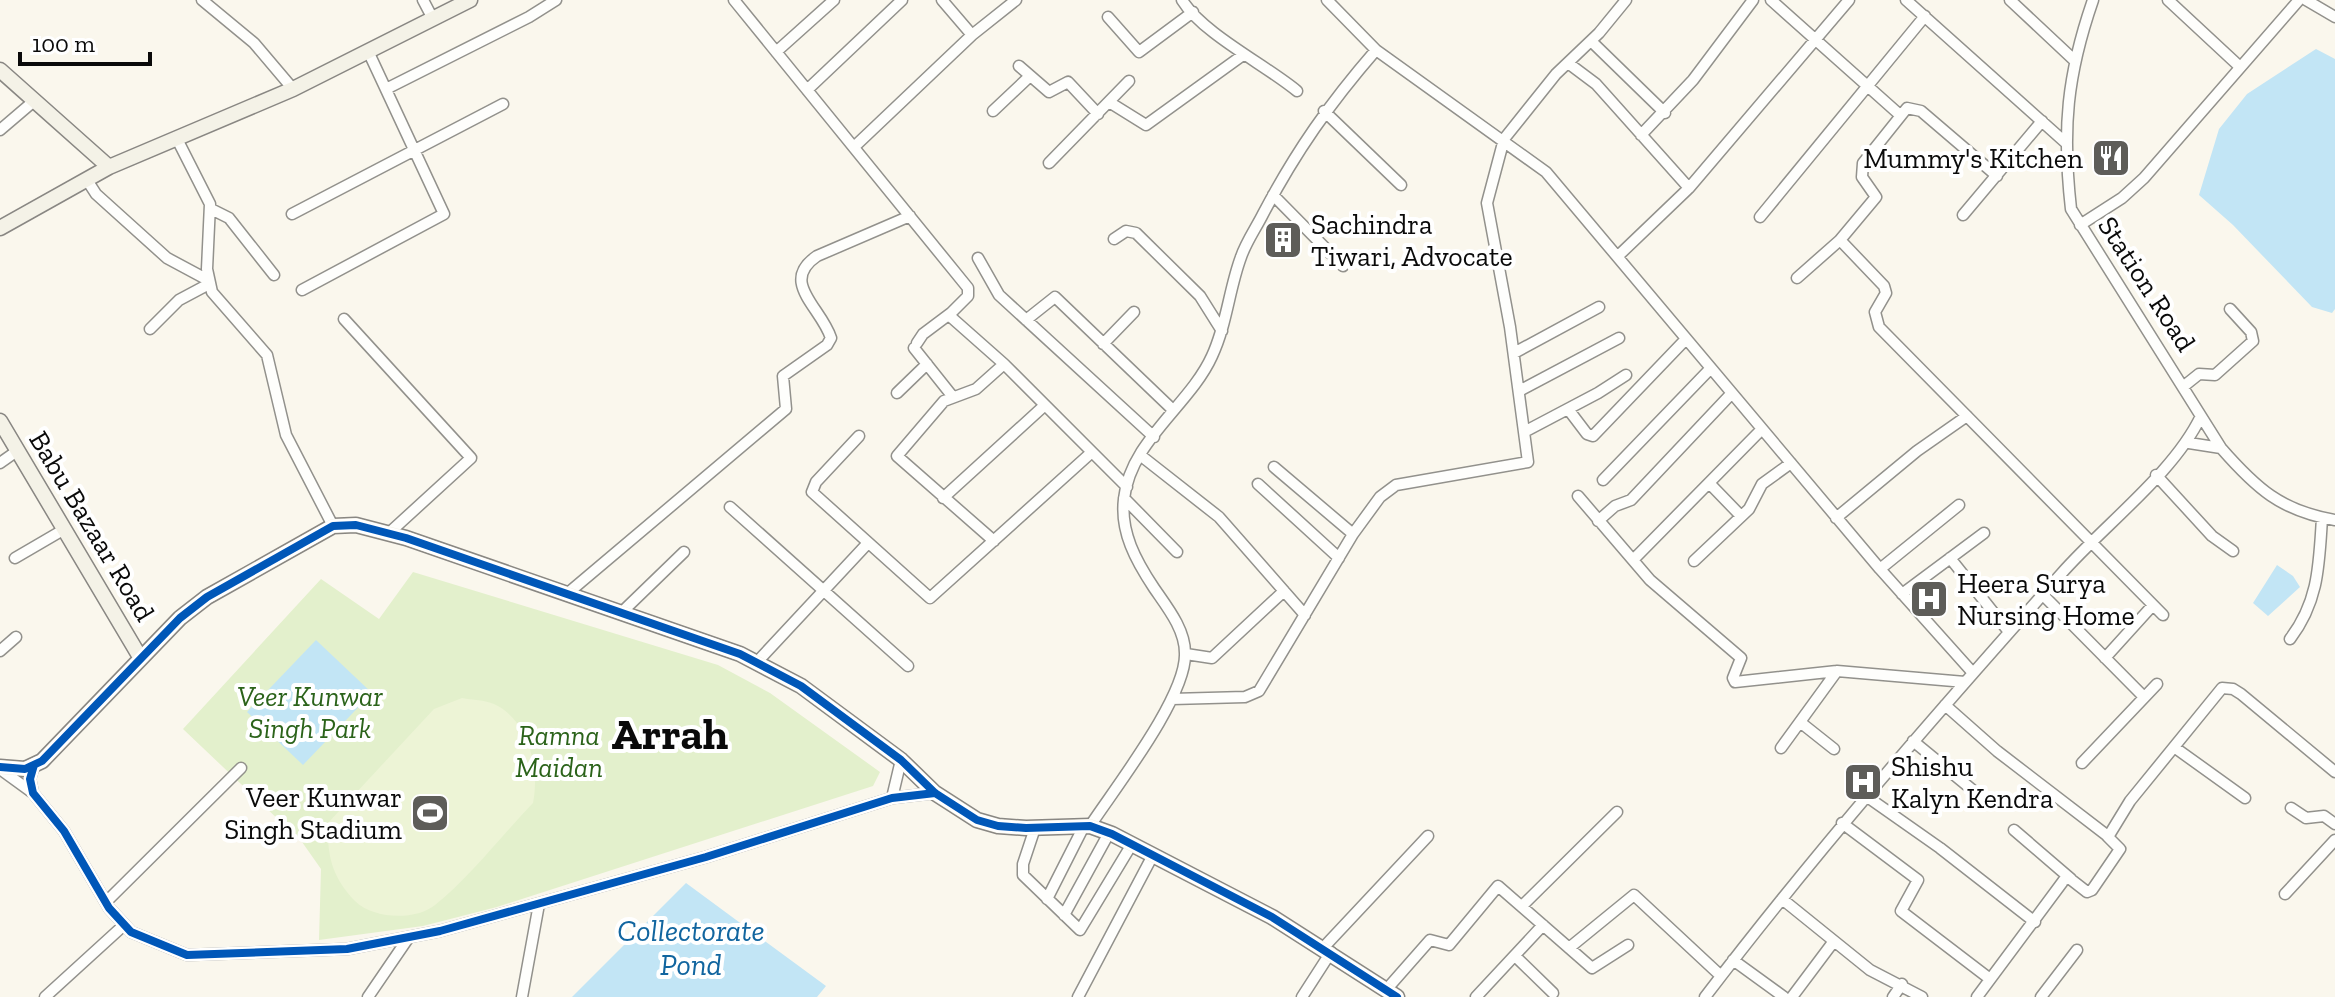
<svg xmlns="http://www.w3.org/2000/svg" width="2335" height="997" viewBox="0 0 2335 997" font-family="'Zilla Slab',serif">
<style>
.green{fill:#e3f0cc}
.pitch{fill:#edf4d6}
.water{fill:#c2e5f5}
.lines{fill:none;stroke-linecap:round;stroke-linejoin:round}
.street-casing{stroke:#92918c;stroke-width:13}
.secondary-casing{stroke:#898783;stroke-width:17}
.street{stroke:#fefefc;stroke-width:10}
.secondary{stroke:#f4f2e7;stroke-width:14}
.cycleway-casing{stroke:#fff;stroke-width:13}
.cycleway{stroke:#0057b8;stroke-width:8}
.labels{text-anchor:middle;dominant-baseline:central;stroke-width:8;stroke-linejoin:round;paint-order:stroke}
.poi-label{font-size:28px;fill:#0a0a0a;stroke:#fff;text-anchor:start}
.street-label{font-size:28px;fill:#0a0a0a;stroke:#fff}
.park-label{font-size:28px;font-style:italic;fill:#2b631a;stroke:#fff}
.water-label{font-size:30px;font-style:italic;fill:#11659f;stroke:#fff}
.town-label{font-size:44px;font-weight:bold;fill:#0a0a0a;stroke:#fff}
</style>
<rect width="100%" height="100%" fill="#faf7ed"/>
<path class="green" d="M 413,572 L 718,665 L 770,693 L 880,772 L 873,786 L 497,907 L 423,926 L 319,940 L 321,869 L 302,842 L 183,729 L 321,579 L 379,619 Z"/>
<path class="pitch" d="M 462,698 C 472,700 485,700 494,704 C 529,720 540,769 533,803 C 502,835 469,878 435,905 C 415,921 373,919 355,901 C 332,877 327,856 328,823 L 434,709 Z"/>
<path class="water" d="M 2316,49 L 2335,59 L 2335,309 L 2332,313 L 2312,307 L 2233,225 L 2199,195 L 2219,129 L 2247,94 Z
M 2277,565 L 2293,576 L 2300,587 L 2268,616 L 2253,603 Z
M 316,640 L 372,693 L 303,765 L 247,712 Z
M 686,883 L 826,986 L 817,997 L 572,997 Z"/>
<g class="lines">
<g class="street-casing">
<path id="street" d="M 202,0 L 254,43 L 293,89
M 423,0 L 433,19
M 734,0 L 968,288 L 968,296 L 951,313 L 952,318 L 1004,364 L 1127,487
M 942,0 L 972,35
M 1182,0 C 1203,34 1266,65 1297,91
M 1327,0 L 1376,50 L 1546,172 L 1880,569 L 1973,673
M 1771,0 L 1900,115
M 1906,0 L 2066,143
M 2010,0 L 2074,60
M 2093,0 C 2067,75 2062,129 2071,209 L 2221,448 C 2256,488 2281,511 2335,520
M 2168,0 L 2239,66
M 2306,0 L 2335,17
M 1108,17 L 1139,52 L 1193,12
M 1591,41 L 1665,113
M 776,52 L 834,0
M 1568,63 L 1596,84 L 1689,188
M 1019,66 L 1049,92 L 1068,82 L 1098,114
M 386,89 L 529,17 L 556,0
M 807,90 L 902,0
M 1109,102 L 1146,125 L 1243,55
M 993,111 L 1030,76
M 1324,111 L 1401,185
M 0,130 L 34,101
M 1641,135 L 1693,80 L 1753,0
M 176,137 L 210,204 L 207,269 L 212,292 L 267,355 L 286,435 L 333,526
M 854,147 L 972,35 L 1016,0
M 1049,163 L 1129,81
M 1997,176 L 1921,111 L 1907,108 L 1863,163 L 1862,177 L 1876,197 L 1840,240 L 1884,286 L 1886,293 L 1875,312 L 1879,327 L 2163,615
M 87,180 L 96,194 L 167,258 L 208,280
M 1273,195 L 1343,266
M 211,209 L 229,218 L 274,275
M 292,214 L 503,104
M 1963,215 L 2042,121
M 1760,217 L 1925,16
M 2080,225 L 2122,198 L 2144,178 L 2299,0
M 1114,239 L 1126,231 L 1136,233 L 1200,296 L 1222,331
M 1618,256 L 1689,188 L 1849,0
M 978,258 L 999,295 L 1154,437
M 1797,278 L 1840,240
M 302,290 L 444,214 L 368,51
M 344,319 L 471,458 L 389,533
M 1026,320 L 1055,297 L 1173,410
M 150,329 L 179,300 L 209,284
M 917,343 L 923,334 L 951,313
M 1103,344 L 1134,312
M 914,348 L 953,397
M 1514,353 L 1599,307
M 2184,386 L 2199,374 L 2215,375 L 2253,341 L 2251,332 L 2230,309
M 1519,391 L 1619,338
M 897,393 L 927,364
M 1568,409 L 1587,434 L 1593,436 L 1686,339
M 1524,432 L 1598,393 L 1626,375
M 859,436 L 816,482 L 812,492 L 930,598 L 1092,452
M 2189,443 L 2221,448
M 1140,455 L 1219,517 L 1305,615
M 0,463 L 17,451
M 1274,467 L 1353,534
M 2156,475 L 2212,536 L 2233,551
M 1603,480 L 1711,368
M 1258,484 L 1339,558
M 1710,484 L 1741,516
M 1578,496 L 1650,580 L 1741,658 L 1733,678 L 1735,682 L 1837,671 L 1965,682
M 943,498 L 1045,405
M 1124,498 L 1177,552
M 730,507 L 908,666
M 1836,518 L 1917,451 L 1967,416
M 1598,521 L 1615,506 L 1631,500 L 1732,393
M 994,541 L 897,456 L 944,401 L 976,389 L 1004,364
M 15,558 L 63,530
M 1950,558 L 2009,632
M 1633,560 L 1762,429
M 1694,561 L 1749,509 L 1762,484 L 1791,463
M 1880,569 L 1959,505
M 568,593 L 786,409 L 783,376 L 827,345 L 831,338 C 821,307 779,282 817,256 L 910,216
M 1902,594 L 1984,533
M 2042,594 L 2144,697
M 622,612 L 684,552
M 2290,639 C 2319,601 2319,564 2322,518
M 0,651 L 16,637
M 1186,654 L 1212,658 L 1284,591
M 2105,658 L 2153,605
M 757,662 L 868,543
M 1172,699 L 1245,697 L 1259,691 L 1353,534 L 1380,497 L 1396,485 L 1528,462 L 1510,327 L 1487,203 L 1504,139 L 1556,74 L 1599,33 L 1626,0
M 1945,705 L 1997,751 L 2109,837
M 1800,722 L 1834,749
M 1913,741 L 1986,801
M 2174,747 L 2245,798
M 1781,748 L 1837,671
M 2082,763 L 2157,684
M 34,765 L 30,779 L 33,793 L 64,831 L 109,908 L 131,932 L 187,955 L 347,949 L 440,931 L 706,857 L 892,798 L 935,793
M 0,769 L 33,793
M 1866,796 L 1940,848 L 2035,922
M 892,798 L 901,760
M 2291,808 L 2306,818 L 2324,816 L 2335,824
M 1842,823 L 1918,880 L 1901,911 L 1990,979
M 1090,826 C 1115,788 1187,696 1185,653 C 1185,629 1167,607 1154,588 C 1136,561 1120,532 1124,499 C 1130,441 1190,405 1212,356 C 1227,324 1229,289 1241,257 C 1246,242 1256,228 1263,214 C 1296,151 1330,103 1376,50
M 1035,828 L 1023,864 L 1023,875 L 1080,930 L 1132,844
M 2014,830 L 2071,879
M 2285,894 L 2335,840
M 1047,899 L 1084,826
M 1782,899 L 1870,970 L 1922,997
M 106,902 L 241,768
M 1522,906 L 1617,812
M 1064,915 L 1109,833
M 1323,948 L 1428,836
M 1569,948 L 1634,895 L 1721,976
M 1515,956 L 1553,993
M 1733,960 L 1784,997
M 1386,990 L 1430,940 L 1449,945 L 1498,886 L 1592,968 L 1628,945
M 45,997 L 124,925
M 368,997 L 409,937
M 522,997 L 539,904
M 1078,997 L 1153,855
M 1302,997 L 1331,952
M 1476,997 L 1543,925
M 1705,997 C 1817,850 1938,712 2061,574 C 2104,525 2174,473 2201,416
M 1792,997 L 1834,941
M 1893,997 L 1902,984
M 1977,997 L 2064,880 L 2069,878 L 2087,892 L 2092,890 L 2120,849 L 2108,837 L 2130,801 L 2222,688 L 2233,689 L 2241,694 L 2335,772
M 2041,997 L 2077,950"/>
</g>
<g class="secondary-casing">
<path id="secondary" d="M 0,70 L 109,167 L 293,89 L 470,0
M 0,228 L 109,167
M 0,421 L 140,657
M 0,767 L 25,769 L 42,761 L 180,618 L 207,597 L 333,526 L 356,525 L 406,538 L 740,654 L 801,686 L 901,760 L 935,793 L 977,820 L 998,826 L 1026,828 L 1090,826 L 1112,834 L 1272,917 L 1397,997"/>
</g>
<use href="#street" class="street"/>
<use href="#secondary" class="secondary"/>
<g class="cycleway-casing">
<path id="cycleway" d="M 34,765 L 30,779 L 33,793 L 64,831 L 109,908 L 131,932 L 187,955 L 347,949 L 440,931 L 706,857 L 892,798 L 935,793
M 0,767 L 25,769 L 42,761 L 180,618 L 207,597 L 333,526 L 356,525 L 406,538 L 740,654 L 801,686 L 901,760 L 935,793 L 977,820 L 998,826 L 1026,828 L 1090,826 L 1112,834 L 1272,917 L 1397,997"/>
</g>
<use href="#cycleway" class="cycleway"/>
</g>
<defs>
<g id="restaurant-square" transform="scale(2)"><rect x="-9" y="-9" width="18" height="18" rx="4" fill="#5e5d59" stroke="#fff"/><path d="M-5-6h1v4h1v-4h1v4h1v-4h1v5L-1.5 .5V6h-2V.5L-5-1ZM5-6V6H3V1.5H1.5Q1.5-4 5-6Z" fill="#fff"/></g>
<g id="building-square" transform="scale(2)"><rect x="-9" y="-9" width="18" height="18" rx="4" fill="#5e5d59" stroke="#fff"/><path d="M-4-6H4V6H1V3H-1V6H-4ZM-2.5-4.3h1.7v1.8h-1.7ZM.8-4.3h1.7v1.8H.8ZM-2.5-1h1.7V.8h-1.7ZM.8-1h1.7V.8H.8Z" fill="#fff"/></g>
<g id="hospital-square" transform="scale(2)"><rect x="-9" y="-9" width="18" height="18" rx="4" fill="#5e5d59" stroke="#fff"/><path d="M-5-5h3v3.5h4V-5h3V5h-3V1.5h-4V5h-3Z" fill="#fff"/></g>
<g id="stadium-square" transform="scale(2)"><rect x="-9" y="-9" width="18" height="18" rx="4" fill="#5e5d59" stroke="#fff"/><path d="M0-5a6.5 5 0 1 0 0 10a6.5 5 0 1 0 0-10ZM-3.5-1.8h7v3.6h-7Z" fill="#fff"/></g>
</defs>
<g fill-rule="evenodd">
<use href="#restaurant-square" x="2111" y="158"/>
<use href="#building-square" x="1283" y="240"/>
<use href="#hospital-square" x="1929" y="599"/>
<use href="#hospital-square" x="1863" y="782"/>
<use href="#stadium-square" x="430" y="813"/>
</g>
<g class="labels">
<g class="poi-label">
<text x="2083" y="158" text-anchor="end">Mummy's Kitchen</text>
<text x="1311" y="224">Sachindra<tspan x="1311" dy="32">Tiwari, Advocate</tspan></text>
<text x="1957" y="583">Heera Surya<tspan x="1957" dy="32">Nursing Home</tspan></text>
<text x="1891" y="766">Shishu<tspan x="1891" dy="32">Kalyn Kendra</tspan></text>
<text x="402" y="797" text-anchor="end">Veer Kunwar<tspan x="402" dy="32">Singh Stadium</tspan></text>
</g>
<g class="street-label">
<text transform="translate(2147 284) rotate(57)">Station Road</text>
<text transform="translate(92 526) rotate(59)">Babu Bazaar Road</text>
</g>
<g class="park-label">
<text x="310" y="696">Veer Kunwar<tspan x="310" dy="32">Singh Park</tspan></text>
<text x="559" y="735">Ramna<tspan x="559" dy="32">Maidan</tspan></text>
</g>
<g class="water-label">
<text x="691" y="931">Collectorate<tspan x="691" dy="34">Pond</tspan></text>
</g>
<g class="town-label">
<text x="670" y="733">Arrah</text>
</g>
</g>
<path d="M20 52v12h130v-12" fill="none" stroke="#0a0a0a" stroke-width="4"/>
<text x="32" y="52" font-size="24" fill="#0a0a0a" stroke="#ffffff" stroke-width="6" paint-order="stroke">100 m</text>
</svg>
